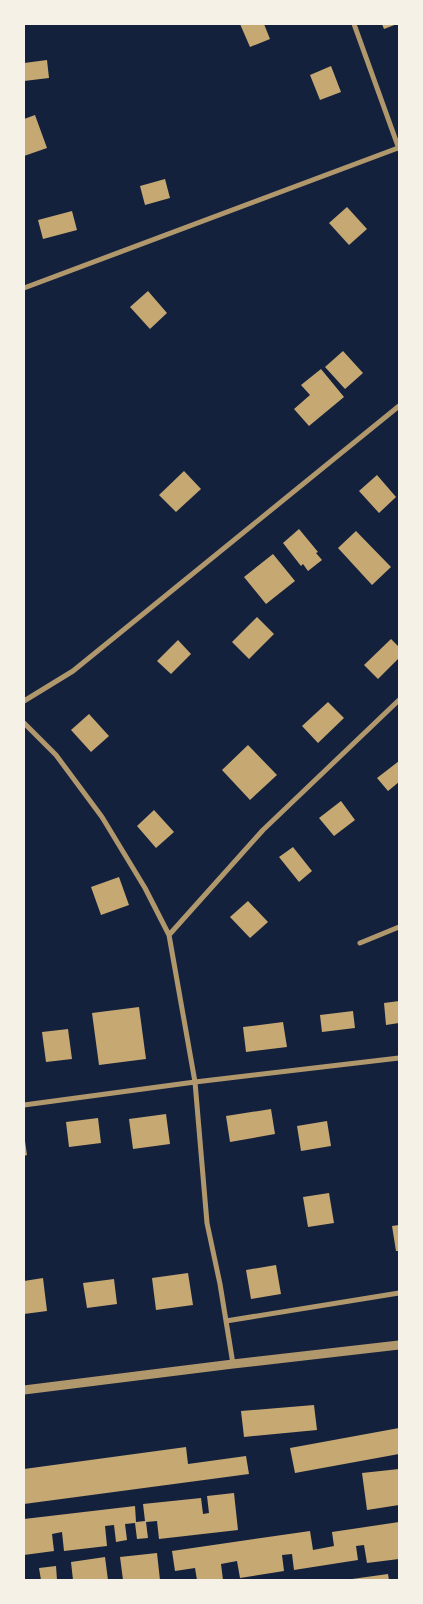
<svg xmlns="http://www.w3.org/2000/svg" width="423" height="1604" viewBox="0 0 423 1604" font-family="Roboto,sans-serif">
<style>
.building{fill:#c6a872}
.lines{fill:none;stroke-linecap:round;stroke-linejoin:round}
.minor{stroke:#b1986c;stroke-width:5}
.tertiary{stroke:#b1986c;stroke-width:9}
</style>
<rect width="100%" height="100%" fill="#14213d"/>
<path class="building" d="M 240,24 L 264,24 L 270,39 L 250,47 Z
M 382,24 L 397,24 L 384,29 Z
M 47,60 L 49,78 L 24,81 L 24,63 Z
M 331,66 L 341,92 L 320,100 L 310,75 Z
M 35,115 L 47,148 L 24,156 L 24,119 Z
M 165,179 L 170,198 L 145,205 L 140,186 Z
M 347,207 L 367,229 L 349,245 L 329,223 Z
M 72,211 L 77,230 L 43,239 L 38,220 Z
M 148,291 L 167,313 L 150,329 L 130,307 Z
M 343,351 L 363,373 L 345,389 L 325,367 Z
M 321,369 L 344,397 L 309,426 L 294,409 L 310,395 L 301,385 Z
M 184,471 L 201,489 L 176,512 L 159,495 Z
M 377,475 L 396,497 L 379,513 L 359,491 Z
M 299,529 L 318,552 L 316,553 L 322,560 L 308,571 L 303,564 L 301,566 L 283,543 Z
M 356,531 L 391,567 L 372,585 L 338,548 Z
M 273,554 L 295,581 L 266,604 L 244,577 Z
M 257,617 L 274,634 L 249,659 L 232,642 Z
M 391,639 L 399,647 L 399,658 L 378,679 L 364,665 Z
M 178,640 L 191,654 L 171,674 L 157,661 Z
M 328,702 L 344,718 L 318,743 L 302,726 Z
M 89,714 L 109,736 L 91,752 L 71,730 Z
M 248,745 L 277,775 L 250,800 L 222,770 Z
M 399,761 L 399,782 L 388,791 L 377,778 Z
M 341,801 L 355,820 L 334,836 L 319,818 Z
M 154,810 L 174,832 L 156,848 L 137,826 Z
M 293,847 L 312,871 L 299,882 L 279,857 Z
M 119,877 L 129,905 L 101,915 L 91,887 Z
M 248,901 L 268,922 L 250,938 L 230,917 Z
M 399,1001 L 399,1023 L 386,1025 L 384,1003 Z
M 139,1007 L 146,1059 L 99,1065 L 92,1013 Z
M 353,1011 L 355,1028 L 322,1032 L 320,1015 Z
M 283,1022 L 287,1047 L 246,1052 L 243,1027 Z
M 68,1029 L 72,1059 L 46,1062 L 42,1032 Z
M 271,1109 L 275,1134 L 230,1142 L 226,1116 Z
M 166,1114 L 170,1144 L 133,1149 L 129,1119 Z
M 98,1118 L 101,1143 L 69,1147 L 66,1122 Z
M 327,1121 L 331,1146 L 301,1151 L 297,1126 Z
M 24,1141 L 25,1141 L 27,1155 L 24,1156 Z
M 329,1193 L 334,1223 L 308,1227 L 303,1197 Z
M 399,1225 L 399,1251 L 396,1251 L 392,1226 Z
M 276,1265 L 281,1294 L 251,1299 L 246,1270 Z
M 188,1273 L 193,1305 L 156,1310 L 152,1278 Z
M 43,1278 L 47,1311 L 24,1314 L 24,1281 Z
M 114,1279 L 117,1304 L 87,1308 L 83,1283 Z
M 314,1405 L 317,1430 L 244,1437 L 241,1411 Z
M 399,1428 L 399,1454 L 295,1473 L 290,1448 Z
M 186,1447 L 188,1464 L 246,1456 L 249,1474 L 24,1504 L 24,1469 Z
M 399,1469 L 399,1505 L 367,1510 L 362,1473 Z
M 234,1493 L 238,1530 L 159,1539 L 157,1521 L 146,1522 L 148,1538 L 137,1539 L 135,1523 L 125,1524 L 127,1540 L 116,1542 L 114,1525 L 105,1526 L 107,1546 L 64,1551 L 62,1532 L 52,1534 L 54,1551 L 24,1555 L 24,1519 L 135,1506 L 136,1522 L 145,1521 L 143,1504 L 201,1498 L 203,1514 L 209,1513 L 207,1496 Z
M 399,1522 L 399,1559 L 367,1563 L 364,1545 L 356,1546 L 358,1560 L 294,1570 L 292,1554 L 282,1555 L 284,1571 L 240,1578 L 237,1561 L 221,1564 L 223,1580 L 197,1580 L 195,1568 L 175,1571 L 172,1551 L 310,1531 L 313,1550 L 334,1546 L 332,1532 Z
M 157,1553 L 160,1580 L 123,1580 L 120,1557 Z
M 105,1557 L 108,1580 L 73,1580 L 71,1562 Z
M 56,1566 L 57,1580 L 41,1580 L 39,1568 Z
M 388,1574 L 389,1580 L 352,1580 L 352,1579 Z"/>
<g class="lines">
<path class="minor" d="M 354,24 L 399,149
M 24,288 L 398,148
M 24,701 L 73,671 L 399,406
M 24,723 L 56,755 L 102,817 L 145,888 L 169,935 L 195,1082 L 207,1223 L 220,1284 L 233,1364
M 169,935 L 263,830 L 399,700
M 360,943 L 399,927
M 24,1105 L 195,1082 L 399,1058
M 226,1321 L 399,1293"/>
<path class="tertiary" d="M 24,1390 L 233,1364 L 399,1345"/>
</g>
<rect width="423" height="1604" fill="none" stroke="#f6f1e7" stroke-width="50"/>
</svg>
